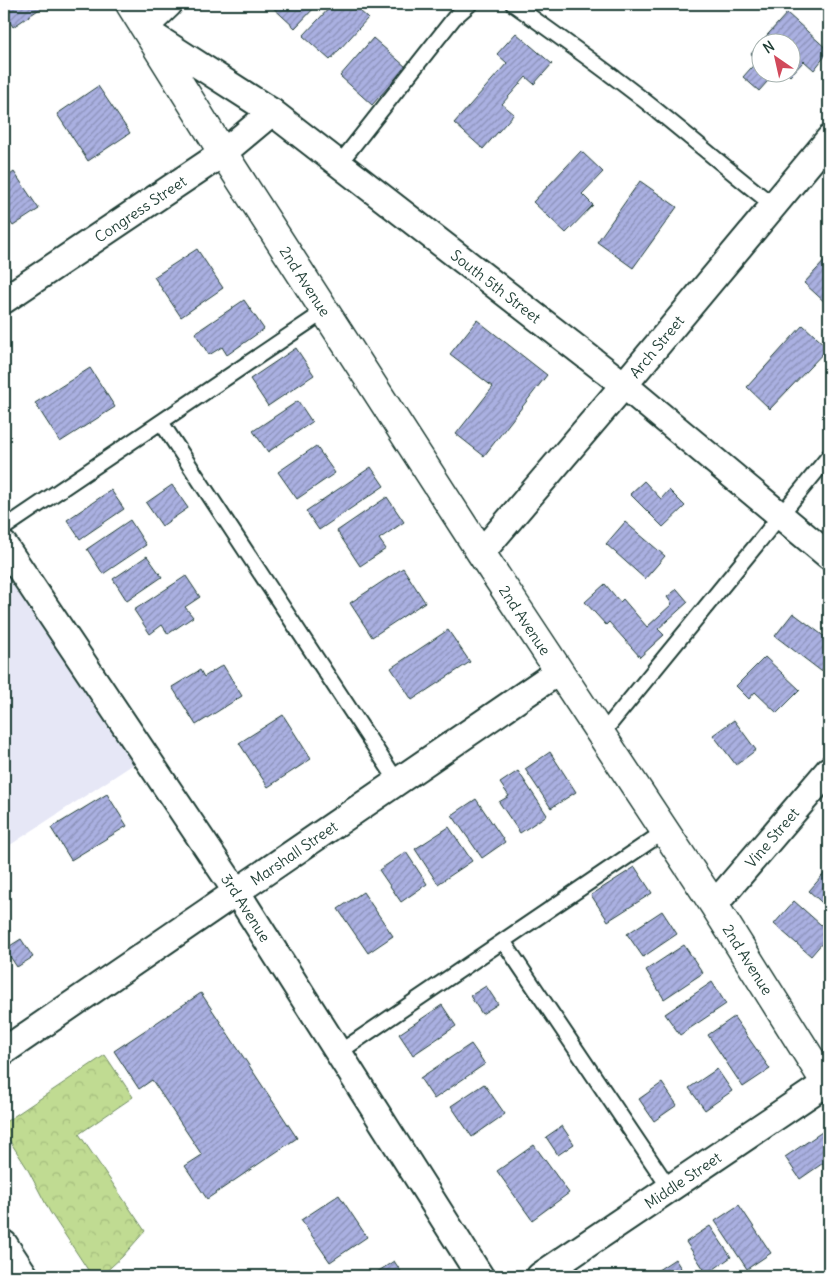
<svg xmlns="http://www.w3.org/2000/svg" width="833" height="1280" viewBox="0 0 833 1280" font-family="Delius,sans-serif">
<style>
.built{fill:#e6e7f6}
.park{fill:url(#park-crowns);stroke:#708c63}
.building{fill:url(#building-hatch);stroke:#1f3d34}
.lines{fill:none;stroke-linecap:round;stroke-linejoin:round}
.lane-casing{stroke:#1f3d34;stroke-width:18}
.street-casing{stroke:#1f3d34;stroke-width:30}
.secondary-casing{stroke:#1f3d34;stroke-width:31}
.lane{stroke:#fff;stroke-width:14}
.street{stroke:#fff;stroke-width:26}
.secondary{stroke:#fff;stroke-width:28}
.labels{text-anchor:middle;dominant-baseline:central;stroke-width:4.5;stroke-linejoin:round;paint-order:stroke}
.street-label{font-size:15px;fill:#1f3d34;stroke:#fff}
</style>
<defs>
<pattern id="park-crowns" width="20" height="18" patternUnits="userSpaceOnUse" patternTransform="scale(1.25)"><rect width="20" height="18" fill="#c0db92"/><path d="M2 6a3 3 0 1 1 6 0M12 15a3 3 0 1 1 6 0" fill="none" stroke="#a5bd7e"/></pattern>
<pattern id="building-hatch" width="6" height="6" patternUnits="userSpaceOnUse" patternTransform="scale(1.25)"><rect width="6" height="6" fill="#aab0e1"/><path d="M-1 1l2-2M0 6l6-6M5 7l2-2" fill="none" stroke="#8a90b7"/></pattern>
</defs>
<rect width="100%" height="100%" fill="#fff"/>
<filter id="ink" filterUnits="userSpaceOnUse"><feTurbulence type="fractalNoise" baseFrequency=".02" numOctaves="2"/><feDisplacementMap in="SourceGraphic" scale="10" xChannelSelector="R" yChannelSelector="G"/><feConvolveMatrix kernelMatrix="1 2 1 2 8 2 1 2 1" color-interpolation-filters="sRGB"/></filter>
<g filter="url(#ink)">
<path class="built" d="M 4,545 L 146,756 L 4,849 Z"/>
<path class="park" d="M 105,1055 L 133,1097 L 79,1134 L 145,1231 L 122,1257 L 101,1276 L 92,1276 L 50,1212 L 27,1168 L 4,1132 L 4,1123 Z"/>
<path class="building" d="M 9,4 L 47,4 L 13,27 L 4,13 L 4,7 Z
M 269,4 L 318,4 L 295,28 Z
M 333,4 L 352,4 L 368,18 L 330,60 L 303,36 Z
M 787,13 L 829,51 L 814,70 L 804,61 L 790,76 L 786,72 L 790,72 L 790,42 L 761,42 Z
M 516,33 L 552,64 L 534,84 L 526,77 L 502,104 L 514,114 L 483,149 L 454,123 L 507,63 L 497,54 Z
M 373,38 L 406,67 L 372,105 L 340,76 Z
M 760,43 L 760,72 L 776,72 L 759,91 L 743,77 L 758,60 L 751,54 Z
M 98,86 L 130,133 L 88,161 L 57,114 Z
M 581,151 L 603,172 L 582,194 L 593,205 L 566,233 L 533,202 Z
M 14,172 L 39,209 L 13,226 L 4,213 L 4,174 L 6,178 Z
M 640,181 L 677,207 L 633,268 L 597,242 Z
M 197,249 L 223,288 L 181,317 L 154,277 Z
M 829,256 L 829,306 L 804,283 Z
M 244,300 L 264,329 L 227,355 L 222,347 L 209,355 L 195,333 Z
M 477,320 L 547,375 L 484,456 L 456,434 L 493,387 L 450,354 Z
M 803,325 L 828,348 L 770,409 L 747,387 Z
M 296,348 L 314,375 L 268,406 L 250,379 Z
M 90,368 L 115,407 L 60,442 L 35,403 Z
M 298,401 L 312,422 L 268,452 L 253,431 Z
M 316,446 L 335,473 L 297,499 L 278,472 Z
M 371,467 L 384,486 L 319,530 L 306,511 Z
M 644,481 L 661,499 L 669,490 L 685,506 L 663,527 L 630,494 Z
M 172,485 L 188,508 L 162,526 L 146,503 Z
M 111,490 L 124,509 L 80,539 L 67,520 Z
M 387,497 L 404,522 L 379,539 L 386,549 L 360,566 L 337,531 Z
M 130,520 L 146,545 L 103,574 L 87,549 Z
M 625,522 L 665,556 L 645,579 L 606,544 Z
M 147,556 L 162,577 L 127,601 L 113,579 Z
M 403,568 L 425,602 L 372,637 L 350,603 Z
M 186,576 L 200,597 L 185,607 L 193,617 L 168,634 L 162,625 L 150,634 L 134,610 Z
M 605,584 L 620,602 L 623,599 L 647,627 L 672,604 L 667,597 L 677,589 L 688,602 L 658,629 L 664,635 L 640,657 L 609,622 L 606,625 L 585,602 Z
M 793,613 L 829,640 L 829,660 L 821,671 L 775,636 Z
M 448,630 L 470,662 L 412,700 L 391,668 Z
M 765,657 L 800,690 L 777,713 L 755,692 L 749,699 L 736,686 Z
M 223,665 L 242,696 L 196,725 L 172,687 L 200,670 L 204,677 Z
M 283,715 L 311,759 L 268,787 L 239,743 Z
M 734,720 L 756,750 L 736,765 L 713,735 Z
M 550,752 L 576,792 L 551,808 L 525,769 Z
M 518,771 L 547,815 L 520,833 L 499,802 L 509,796 L 500,783 Z
M 107,794 L 127,826 L 71,860 L 51,828 Z
M 476,799 L 505,842 L 482,858 L 452,815 Z
M 449,827 L 472,861 L 438,884 L 415,849 Z
M 406,852 L 427,884 L 401,902 L 379,870 Z
M 635,867 L 652,893 L 608,921 L 591,895 Z
M 829,868 L 829,909 L 809,891 Z
M 363,892 L 393,936 L 368,953 L 338,909 Z
M 794,901 L 829,932 L 829,935 L 811,956 L 774,924 Z
M 662,911 L 677,934 L 643,957 L 627,934 Z
M 21,939 L 33,957 L 17,967 L 5,949 Z
M 684,945 L 703,973 L 664,999 L 646,970 Z
M 712,982 L 726,1004 L 680,1035 L 665,1014 Z
M 486,986 L 498,1004 L 482,1014 L 470,996 Z
M 201,993 L 297,1138 L 207,1199 L 185,1166 L 202,1155 L 152,1080 L 139,1089 L 114,1051 Z
M 442,1005 L 456,1026 L 413,1055 L 399,1034 Z
M 734,1017 L 770,1069 L 743,1087 L 708,1035 Z
M 471,1044 L 485,1064 L 434,1099 L 420,1078 Z
M 717,1069 L 732,1091 L 705,1110 L 689,1088 Z
M 662,1083 L 677,1105 L 654,1121 L 639,1099 Z
M 484,1084 L 505,1114 L 472,1137 L 451,1106 Z
M 562,1126 L 574,1144 L 558,1155 L 546,1137 Z
M 822,1132 L 829,1142 L 829,1159 L 800,1179 L 785,1157 Z
M 534,1145 L 569,1193 L 532,1220 L 497,1171 Z
M 339,1195 L 367,1237 L 330,1262 L 301,1220 Z
M 739,1205 L 771,1253 L 747,1269 L 715,1221 Z
M 710,1226 L 731,1257 L 707,1274 L 686,1242 Z
M 675,1259 L 686,1276 L 649,1276 Z
M 394,1261 L 404,1276 L 371,1276 Z"/>
<g class="lines">
<g class="lane-casing">
<path id="lane" d="M 513,4 C 561,38 609,72 655,109 C 695,141 733,174 774,206
M 339,164 L 454,18 L 470,4
M 161,422 L 397,781
M 4,528 L 325,311
M 601,735 L 829,456
M 503,941 L 670,1189
M 338,1053 L 665,831"/>
</g>
<g class="street-casing">
<g id="street">
<path d="M 145,27 L 169,4"/>
<path id="s1" d="M 149,33 L 272,112 L 624,385 L 829,556"/>
<path id="s2" d="M 4,300 L 223,153 L 272,112"/>
<path id="s3" d="M 4,545 L 236,891 L 480,1276"/>
<path id="s4" d="M 481,553 L 624,385 L 829,139"/>
<path id="s5" d="M 714,905 L 829,770"/>
<path id="s6" d="M 4,1051 L 559,671"/>
<path d="M 4,1244 L 25,1276"/>
<path id="s7" d="M 540,1276 L 826,1083"/>
</g>
</g>
<g class="secondary-casing">
<g id="secondary">
<path id="s8" d="M 130,4 L 223,153 L 481,553 L 714,905 L 829,1088"/>
</g>
</g>
<use href="#lane" class="lane"/>
<use href="#street" class="street"/>
<use href="#secondary" class="secondary"/>
</g>
</g>
<g class="labels">
<g class="street-label">
<text stroke="none"><textPath href="#s2" startOffset="164">Congress Street</textPath></text>
<text stroke="none"><textPath href="#s8" startOffset="328">2nd Avenue</textPath></text>
<text stroke="none"><textPath href="#s1" startOffset="430">South 5th Street</textPath></text>
<text stroke="none"><textPath href="#s4" startOffset="271">Arch Street</textPath></text>
<text stroke="none"><textPath href="#s8" startOffset="732">2nd Avenue</textPath></text>
<text stroke="none"><textPath href="#s5" startOffset="89">Vine Street</textPath></text>
<text stroke="none"><textPath href="#s6" startOffset="351">Marshall Street</textPath></text>
<text stroke="none"><textPath href="#s3" startOffset="436">3rd Avenue</textPath></text>
<text stroke="none"><textPath href="#s8" startOffset="1138">2nd Avenue</textPath></text>
<text stroke="none"><textPath href="#s7" startOffset="172">Middle Street</textPath></text>
</g>
</g>
<rect width="833" height="1280" fill="none" stroke="#fff" stroke-width="20"/>
<rect x="10" y="10" width="813" height="1260" fill="none" stroke="#1f3d34" stroke-width="2" filter="url(#ink)"/>
<g transform="translate(776 58) rotate(326)"><circle r="24" fill="#ffffff" stroke="#a5b1ae"/>
<path d="M0-4L9 19L0 12L-9 19Z" fill="#d1495b"/>
<text y="-8" font-size="14" font-weight="bold" text-anchor="middle" fill="#1f3d34">N</text>
</g>
</svg>
